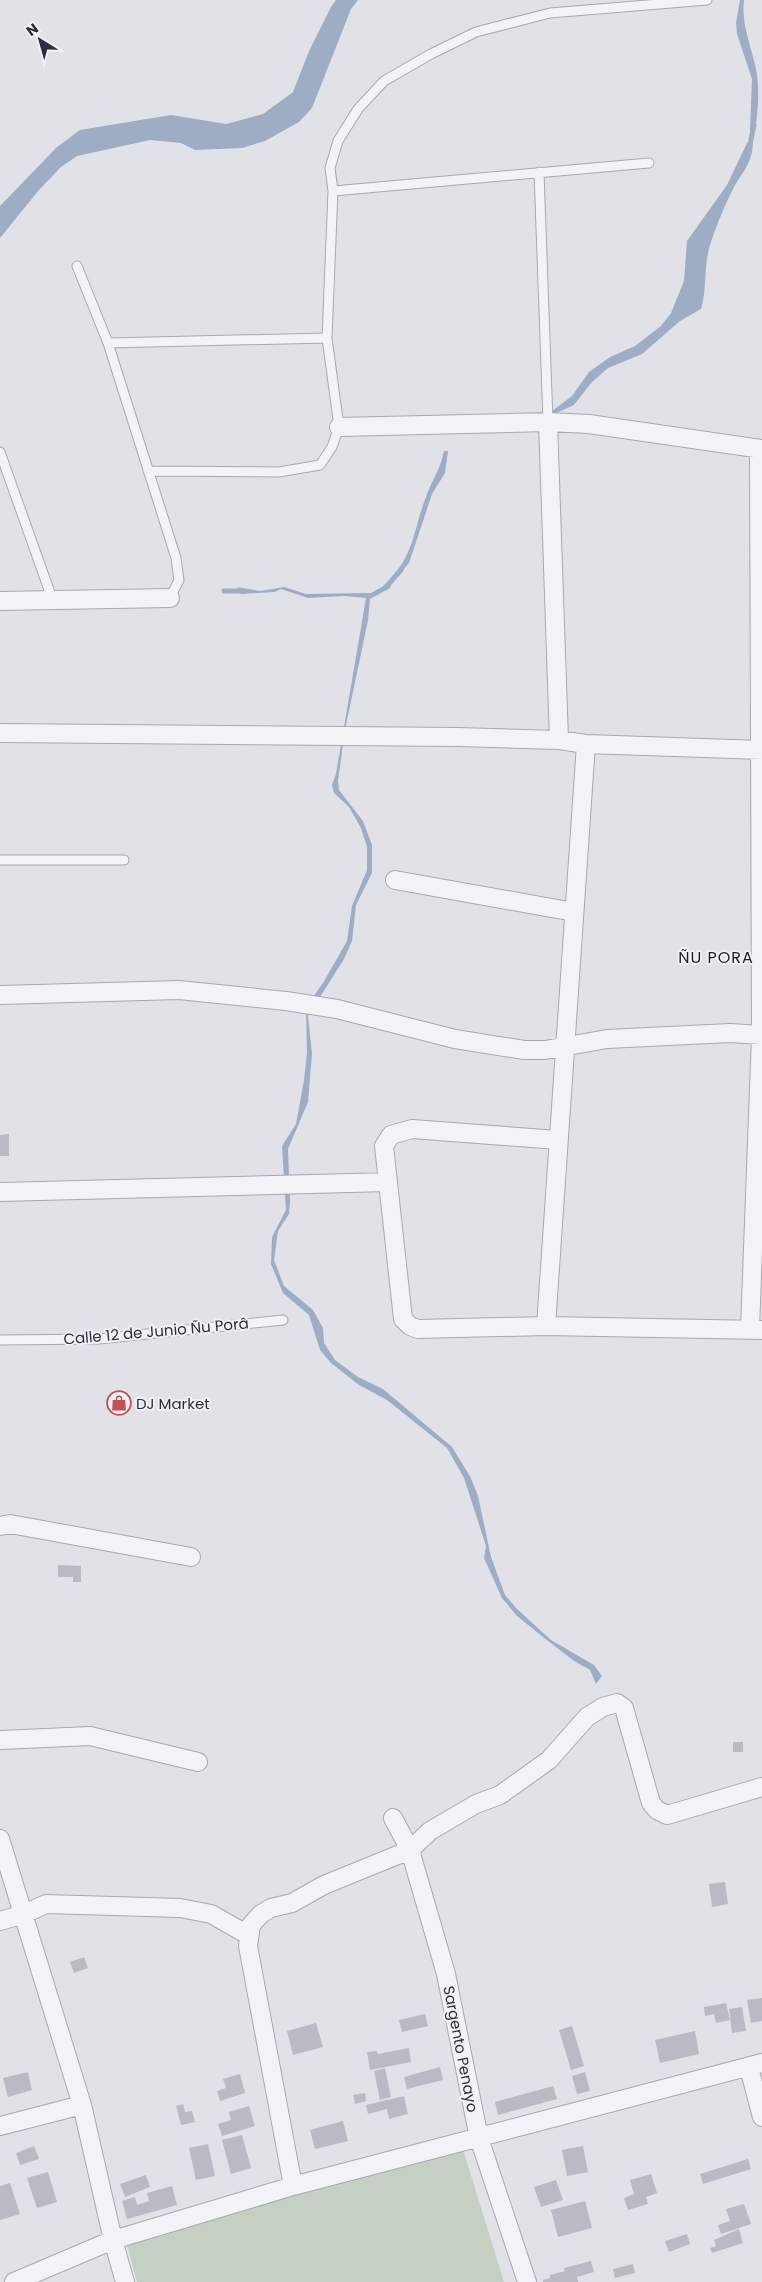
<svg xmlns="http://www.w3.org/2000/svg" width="762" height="2282" viewBox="0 0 762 2282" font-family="Poppins,sans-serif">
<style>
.green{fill:#c4d0c2}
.water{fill:#9eadc4}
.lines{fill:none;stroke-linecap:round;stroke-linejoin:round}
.stream{stroke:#9eadc4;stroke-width:5}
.building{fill:#b8bbc4}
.lane-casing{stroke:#a6a9b1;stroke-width:11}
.street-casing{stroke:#a6a9b1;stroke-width:20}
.lane{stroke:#f2f3f6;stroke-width:9}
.street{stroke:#f2f3f6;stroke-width:18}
.labels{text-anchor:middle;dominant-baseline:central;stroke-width:4;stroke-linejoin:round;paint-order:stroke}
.street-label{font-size:15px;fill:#2a2f3d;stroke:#eff1f5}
.poi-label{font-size:15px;fill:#2a2f3d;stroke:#eff1f5;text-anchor:start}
.neighbourhood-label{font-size:16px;letter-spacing:1px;fill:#1c202e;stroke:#eff1f5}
</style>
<rect width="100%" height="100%" fill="#e0e2e7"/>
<path class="green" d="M 461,2143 L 504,2282 L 137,2282 L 125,2237 Z"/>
<path class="water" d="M 336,0 L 358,0 L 351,9 L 312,108 L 299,122 L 265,141 L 242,148 L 195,150 L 181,143 L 150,140 L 77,156 L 61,167 L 39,190 L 0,238 L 0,206 L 57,147 L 80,130 L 171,115 L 226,124 L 263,114 L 293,92 L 309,51 L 331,7 Z
M 740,0 L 744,0 C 741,24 751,45 756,69 C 760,90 758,111 755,131 L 750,131 L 752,79 L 737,34 L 736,23 Z
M 753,142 C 752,166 742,171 732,191 C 723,209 715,229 709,248 C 704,268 707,289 701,309 L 680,321 L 642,354 L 608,368 L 592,382 L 574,405 L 554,414 L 552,411 L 572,396 L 589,372 L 610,357 L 635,346 L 661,326 L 671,313 L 684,281 L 687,241 L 727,185 L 747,143 Z
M 444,451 L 448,451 L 445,473 L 432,494 L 409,563 L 399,575 L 395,573 C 414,552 416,521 427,494 C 433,479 441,467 444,451 Z
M 389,583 L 391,585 L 390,588 L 370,599 L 368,620 L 345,730 L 338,781 L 339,790 L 363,821 L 372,845 L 372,873 L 356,905 L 352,941 L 344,959 L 308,1016 L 312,1054 L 308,1102 L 288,1149 L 290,1201 L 289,1214 L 278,1231 L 274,1260 L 284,1286 L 313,1310 L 323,1328 L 324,1343 L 335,1360 L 358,1377 L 383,1389 L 452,1447 L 471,1478 L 478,1496 L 491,1557 L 505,1595 L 517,1609 L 551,1640 L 594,1665 L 602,1676 L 596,1684 L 590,1670 L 574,1661 L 543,1637 L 517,1616 L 502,1598 L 484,1558 L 486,1546 L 464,1478 L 447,1448 L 387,1400 L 359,1385 L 331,1363 L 320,1350 L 309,1315 L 283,1293 L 271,1264 L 272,1237 L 286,1210 L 282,1146 L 296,1124 L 304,1080 L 307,1053 L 306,1007 L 323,983 L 347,941 L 352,906 L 367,870 L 367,847 L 361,828 L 349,807 L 334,793 L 332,785 L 336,774 L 366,598 L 345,596 L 308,598 L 281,589 L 275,592 L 241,594 L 237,587 L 260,591 L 284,587 L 306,594 L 371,593 Z"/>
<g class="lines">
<path class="stream" d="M 749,149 L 754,125
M 385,588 L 401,570
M 224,591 L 243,591"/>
</g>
<path class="building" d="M 9,1134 L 9,1156 L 0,1156 L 0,1135 Z
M 58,1565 L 81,1566 L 81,1582 L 73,1582 L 73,1577 L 58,1577 Z
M 733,1742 L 743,1742 L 743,1752 L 733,1752 Z
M 725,1882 L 728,1904 L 712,1907 L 709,1884 Z
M 84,1957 L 88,1968 L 74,1973 L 70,1962 Z
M 762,1998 L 762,2021 L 751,2023 L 747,2000 Z
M 726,2003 L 730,2020 L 716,2023 L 714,2014 L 705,2016 L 704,2007 Z
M 742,2007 L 746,2031 L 732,2033 L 729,2009 Z
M 425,2014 L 428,2026 L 402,2032 L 399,2020 Z
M 316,2023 L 323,2047 L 293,2055 L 287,2031 Z
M 572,2026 L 584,2066 L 571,2070 L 559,2030 Z
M 695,2031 L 699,2054 L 660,2063 L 655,2040 Z
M 409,2048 L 411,2062 L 370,2070 L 367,2052 L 377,2051 L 378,2054 Z
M 440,2067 L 443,2080 L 407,2089 L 404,2077 Z
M 385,2068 L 391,2097 L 380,2100 L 374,2071 Z
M 28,2072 L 32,2090 L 8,2097 L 3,2078 Z
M 585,2072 L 590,2091 L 577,2094 L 572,2076 Z
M 240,2074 L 245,2093 L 220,2101 L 217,2091 L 226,2088 L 223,2079 Z
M 553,2086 L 557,2099 L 498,2115 L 495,2102 Z
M 365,2093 L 366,2101 L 355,2104 L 353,2095 Z
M 404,2096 L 408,2114 L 389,2119 L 387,2109 L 368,2114 L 366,2105 Z
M 183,2104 L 185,2112 L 192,2111 L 195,2122 L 181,2125 L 176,2106 Z
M 249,2106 L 255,2126 L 222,2136 L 218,2124 L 231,2120 L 229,2112 Z
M 343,2121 L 348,2141 L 315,2149 L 310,2130 Z
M 242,2135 L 251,2168 L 231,2174 L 222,2140 Z
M 208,2144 L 215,2176 L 196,2180 L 189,2148 Z
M 34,2146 L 39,2159 L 20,2165 L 16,2153 Z
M 583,2146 L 588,2172 L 567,2176 L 562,2150 Z
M 748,2159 L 751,2169 L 703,2184 L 700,2174 Z
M 48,2172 L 57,2202 L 37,2208 L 27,2178 Z
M 651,2174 L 657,2193 L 646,2197 L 648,2204 L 628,2210 L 624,2198 L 634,2194 L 630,2180 Z
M 146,2175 L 150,2187 L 125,2197 L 120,2184 Z
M 556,2180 L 563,2200 L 541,2207 L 534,2187 Z
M 10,2183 L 20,2214 L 0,2220 L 0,2186 Z
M 172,2186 L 177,2205 L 127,2219 L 122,2201 L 135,2197 L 137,2205 L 149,2201 L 147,2193 Z
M 585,2201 L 592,2228 L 558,2237 L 551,2210 Z
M 744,2204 L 751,2224 L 721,2234 L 718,2225 L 730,2221 L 726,2209 Z
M 739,2229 L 743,2243 L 712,2253 L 710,2248 L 716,2246 L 714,2240 Z
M 687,2234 L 690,2244 L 669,2252 L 665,2241 Z
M 591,2261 L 594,2272 L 577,2277 L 578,2282 L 543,2282 L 543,2280 L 550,2278 L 550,2275 L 565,2271 L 564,2268 Z
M 633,2264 L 635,2273 L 615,2278 L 613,2269 Z"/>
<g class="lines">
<g class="lane-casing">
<path id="lane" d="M 539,172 L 548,422
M 333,191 L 649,163
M 77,266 L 108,343 L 176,558 L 179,580 L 170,598
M 108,343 L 327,338
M 0,452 L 53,601
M 148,471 L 279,472 L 320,465 L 332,447 L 339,427 L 327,338 L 333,191 L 330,168 L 338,141 L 358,109 L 384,81 L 431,54 L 476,32 L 550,13 L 707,0
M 0,860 L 124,860
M 0,1340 L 99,1339 L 283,1320"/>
</g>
<g class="street-casing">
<path id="street" d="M 548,422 L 559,740
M 339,427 L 548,422 L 589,424 L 762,449
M 0,601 L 170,598
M 0,733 L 458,737 L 559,740 L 586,744 L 762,750
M 586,744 L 546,1326 L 762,1330
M 395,880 L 574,912
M 0,995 L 179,990 L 286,1001 L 337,1009 L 455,1039 L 524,1050 L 545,1050 L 607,1039 L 730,1033 L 762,1035
M 0,1192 L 388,1182
M 546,1326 L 418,1329 L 410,1326 L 403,1319 L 384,1146 L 391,1135 L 412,1129 L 558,1140
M 750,1329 L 761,1035 L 759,449
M 0,1526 L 10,1524 L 191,1557
M 0,1740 L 90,1736 L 198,1762
M 393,1818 L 410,1850 L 446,1974 L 479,2138 L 527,2282
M 0,1839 L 82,2105 L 113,2240 L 125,2282
M 0,1921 L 24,1914 L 46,1904 L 180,1908 L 211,1914 L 248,1935
M 749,2068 L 762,2117
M 0,2126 L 82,2105
M 293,2186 L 248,1946 L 251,1925 L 261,1914 L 271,1908 L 292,1903 L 324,1885 L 410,1850 L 430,1831 L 476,1804 L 500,1795 L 549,1760 L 587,1717 L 603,1707 L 617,1703 L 624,1708 L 651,1803 L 657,1810 L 667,1815 L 762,1787
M 14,2282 L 113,2240 L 293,2186 L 762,2063"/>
</g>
<use href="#lane" class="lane"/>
<use href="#street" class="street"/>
</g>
<defs>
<g id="shop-ring" transform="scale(1.25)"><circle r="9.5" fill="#eff1f5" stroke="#c05157" stroke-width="1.5"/><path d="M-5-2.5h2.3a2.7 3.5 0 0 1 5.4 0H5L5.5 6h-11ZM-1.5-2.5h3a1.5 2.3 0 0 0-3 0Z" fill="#c05157"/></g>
</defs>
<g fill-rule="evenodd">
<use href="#shop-ring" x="119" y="1403"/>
</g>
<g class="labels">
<g class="street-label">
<text transform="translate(156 1331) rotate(-5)">Calle 12 de Junio Ñu Porâ</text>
<text transform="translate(461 2049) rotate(79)">Sargento Penayo</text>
</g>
<g class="poi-label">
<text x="136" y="1403">DJ Market</text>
</g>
<g class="neighbourhood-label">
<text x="716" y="957">ÑU PORA</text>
</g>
</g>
<g transform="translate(40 40) rotate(323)" stroke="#eff1f5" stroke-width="4" paint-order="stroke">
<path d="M0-4L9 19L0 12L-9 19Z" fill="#2a2f3d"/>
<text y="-8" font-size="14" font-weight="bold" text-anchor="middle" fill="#2a2f3d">N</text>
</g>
</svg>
